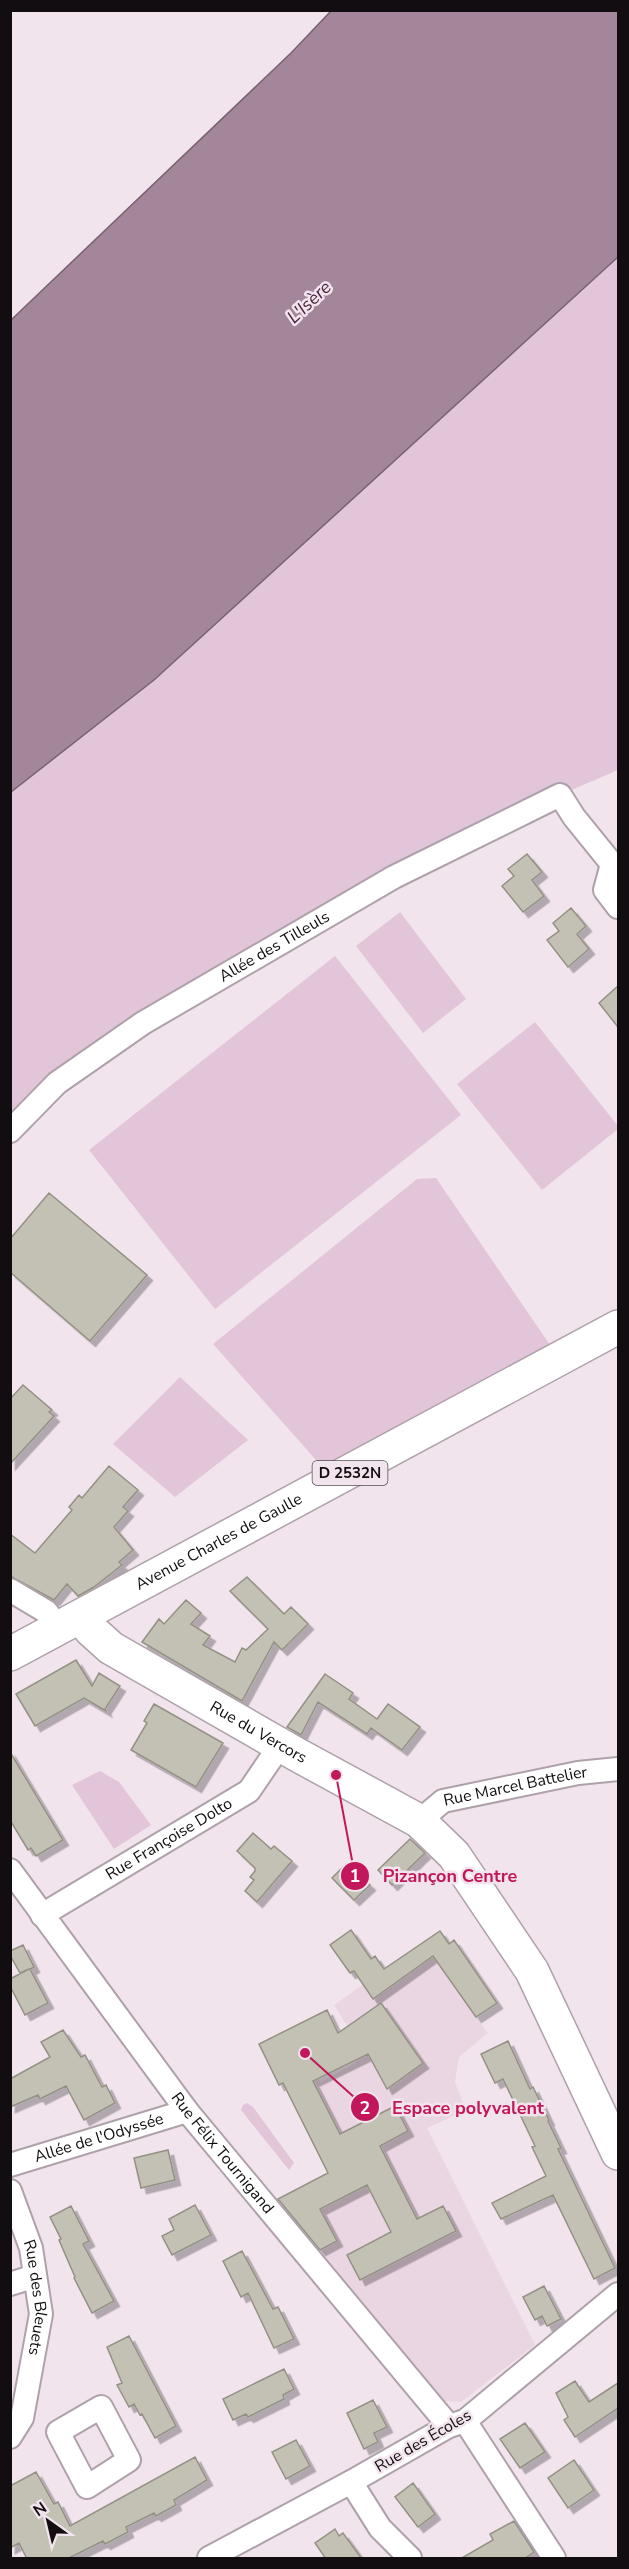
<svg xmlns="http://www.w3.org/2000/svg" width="629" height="2569" viewBox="0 0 629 2569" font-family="'Nunito Sans',sans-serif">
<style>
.built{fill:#ead5e3}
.green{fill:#e2c5d8}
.water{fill:#a4869a;stroke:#786271;stroke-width:1.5}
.building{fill:#c3c1b4;stroke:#939184;stroke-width:1.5;filter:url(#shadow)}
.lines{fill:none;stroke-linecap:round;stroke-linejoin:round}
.street-casing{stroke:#aea1aa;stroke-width:26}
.secondary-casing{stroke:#aea1aa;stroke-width:36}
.primary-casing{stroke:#aea1aa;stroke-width:36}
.street{stroke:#fff;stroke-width:22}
.secondary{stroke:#fff;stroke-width:33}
.primary{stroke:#fff;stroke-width:33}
.labels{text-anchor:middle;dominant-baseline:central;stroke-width:5;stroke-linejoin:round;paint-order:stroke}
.shield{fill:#f2e4ed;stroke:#544e52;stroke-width:1.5}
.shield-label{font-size:15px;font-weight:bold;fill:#110d10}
.street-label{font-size:16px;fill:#110d10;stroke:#f2e4ed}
.water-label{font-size:18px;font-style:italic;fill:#461d3b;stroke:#f2e4ed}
.leader{fill:none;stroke:#c2185b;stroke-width:2}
.callout-dot{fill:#c2185b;stroke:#f2e4ed;stroke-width:2}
.mark-label{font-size:18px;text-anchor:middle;font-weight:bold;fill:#fff}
.callout-label{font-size:18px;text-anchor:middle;font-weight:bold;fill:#c2185b;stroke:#f2e4ed;stroke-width:5;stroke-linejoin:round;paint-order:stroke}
</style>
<defs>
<filter id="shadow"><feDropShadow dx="5.5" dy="5.5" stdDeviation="0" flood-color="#0004"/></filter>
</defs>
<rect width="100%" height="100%" fill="#f2e4ed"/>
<path class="built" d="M 440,1931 L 449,1943 L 454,1940 L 497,2003 L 476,2017 L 488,2033 L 459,2057 L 455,2082 L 466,2110 L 427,2128 L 535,2345 L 461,2402 L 444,2401 L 278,2199 L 328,2173 L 286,2089 L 313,2075 L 321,2082 L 354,2064 L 364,2052 L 334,2005 Z"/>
<path class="green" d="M 618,257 L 618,770 L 560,795 L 143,1023 L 11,1131 L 10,792 L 154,680 Z
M 400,912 L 466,999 L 423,1033 L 356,946 Z
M 335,956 L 461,1115 L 215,1309 L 89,1150 Z
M 535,1022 L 618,1126 L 618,1129 L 542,1190 L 457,1084 Z
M 436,1178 L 550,1345 L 325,1470 L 213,1344 L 417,1179 Z
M 180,1377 L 248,1440 L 175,1497 L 113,1444 Z
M 100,1771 L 119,1782 L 151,1825 L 114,1849 L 72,1785 Z
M 247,2103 L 253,2107 L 294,2163 L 289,2170 L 241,2110 L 243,2105 Z"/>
<path class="water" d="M 331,11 L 618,11 L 618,257 L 154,680 L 11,792 L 11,320 L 291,53 Z"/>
<path class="building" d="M 527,854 L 542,872 L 532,880 L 544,896 L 523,912 L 502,886 L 514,876 L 508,869 Z
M 571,908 L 586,926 L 577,934 L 589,949 L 568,967 L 547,940 L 559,931 L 553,923 Z
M 618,986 L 618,1027 L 599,1003 Z
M 49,1193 L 147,1275 L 90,1341 L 10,1272 L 10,1239 Z
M 23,1385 L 52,1410 L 49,1412 L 54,1416 L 10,1464 L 10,1399 Z
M 109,1466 L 138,1490 L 123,1507 L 128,1511 L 114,1527 L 133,1550 L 119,1562 L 122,1565 L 94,1587 L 78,1596 L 67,1584 L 54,1600 L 10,1576 L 10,1534 L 35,1553 L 72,1510 L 69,1507 L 79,1495 L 82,1498 Z
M 247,1577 L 284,1614 L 291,1607 L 308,1624 L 282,1650 L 274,1642 L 242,1701 L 142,1642 L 159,1619 L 164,1624 L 186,1600 L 201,1613 L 191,1624 L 210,1636 L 203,1645 L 235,1662 L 242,1648 L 246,1650 L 268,1629 L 230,1591 Z
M 76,1660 L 92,1686 L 99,1673 L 120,1686 L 105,1709 L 106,1711 L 84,1698 L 35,1726 L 16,1694 Z
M 325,1674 L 353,1693 L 349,1699 L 377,1719 L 388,1704 L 420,1727 L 402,1750 L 371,1728 L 367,1734 L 318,1702 L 301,1735 L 287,1727 Z
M 154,1704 L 223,1743 L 196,1787 L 131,1750 L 147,1723 L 144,1721 Z
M 10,1752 L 63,1840 L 36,1856 L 31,1848 L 28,1850 L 10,1820 Z
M 253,1833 L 271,1849 L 274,1846 L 292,1861 L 257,1902 L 245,1891 L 254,1880 L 250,1877 L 255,1871 L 255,1868 L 237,1851 Z
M 410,1839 L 425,1853 L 392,1885 L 378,1870 Z
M 346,1864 L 370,1885 L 354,1900 L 332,1878 Z
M 351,1930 L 371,1959 L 375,1956 L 384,1969 L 440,1931 L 449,1944 L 454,1940 L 497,2003 L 476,2017 L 433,1956 L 373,1999 L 354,1971 L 350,1973 L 330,1945 Z
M 23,1945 L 34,1967 L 30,1969 L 48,2003 L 25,2015 L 10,1986 L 10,1979 L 29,1969 L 20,1973 L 10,1955 L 10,1951 Z
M 381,2003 L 423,2063 L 387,2089 L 368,2054 L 313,2081 L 340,2134 L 395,2106 L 408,2131 L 380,2146 L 417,2219 L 443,2206 L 456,2231 L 360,2280 L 347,2255 L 391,2232 L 367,2185 L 320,2209 L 337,2241 L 320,2250 L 278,2199 L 328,2173 L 283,2083 L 279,2085 L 259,2044 L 327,2010 L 338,2033 Z
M 63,2030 L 81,2057 L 85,2055 L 102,2087 L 106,2085 L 115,2103 L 84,2120 L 66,2086 L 40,2099 L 38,2095 L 10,2107 L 10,2079 L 50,2057 L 41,2042 Z
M 508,2041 L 530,2089 L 533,2087 L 549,2120 L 548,2121 L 561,2148 L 558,2149 L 615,2268 L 594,2279 L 553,2195 L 501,2219 L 492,2203 L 546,2176 L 532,2147 L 535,2146 L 503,2079 L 495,2083 L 481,2054 Z
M 168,2150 L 175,2180 L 141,2188 L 134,2158 Z
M 195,2205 L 211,2235 L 172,2255 L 162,2236 L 174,2230 L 169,2219 Z
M 71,2206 L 89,2241 L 83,2244 L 114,2301 L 92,2313 L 74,2278 L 75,2277 L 59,2240 L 61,2239 L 50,2217 Z
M 242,2251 L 273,2309 L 278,2307 L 294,2339 L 274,2348 L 248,2293 L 241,2297 L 223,2261 Z
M 544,2286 L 561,2319 L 547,2326 L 542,2316 L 535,2320 L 523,2297 Z
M 129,2336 L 176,2426 L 155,2438 L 142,2414 L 140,2415 L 134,2404 L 129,2407 L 117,2385 L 122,2383 L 107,2347 Z
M 284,2369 L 294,2389 L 283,2395 L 284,2399 L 248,2417 L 246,2414 L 233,2420 L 223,2399 Z
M 575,2381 L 589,2402 L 618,2383 L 618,2408 L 575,2437 L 564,2420 L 568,2417 L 556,2393 Z
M 373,2400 L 387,2427 L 374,2433 L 378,2442 L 364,2449 L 347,2413 Z
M 525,2423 L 545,2452 L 520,2468 L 500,2439 Z
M 296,2440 L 310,2466 L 286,2479 L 272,2452 Z
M 195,2457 L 207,2480 L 174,2500 L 176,2505 L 156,2516 L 154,2513 L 126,2527 L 128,2532 L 105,2544 L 103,2541 L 67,2559 L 27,2559 L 19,2543 L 10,2548 L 10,2486 L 36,2472 L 54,2504 L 58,2502 L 70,2526 Z
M 574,2460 L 594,2490 L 568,2508 L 548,2478 Z
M 413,2483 L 435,2514 L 418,2527 L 395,2497 Z
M 514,2521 L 534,2552 L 524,2559 L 460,2559 L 493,2540 L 490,2534 Z
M 335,2529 L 339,2536 L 343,2533 L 362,2559 L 326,2559 L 315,2543 Z"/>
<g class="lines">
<g class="street-casing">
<g id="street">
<path d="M 612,864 L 605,890 L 618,907"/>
<path id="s1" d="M 10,1131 L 57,1083 L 143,1023 L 394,877 L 560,795 L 574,817 L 612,864"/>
<path d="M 10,1590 L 47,1612 L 59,1629"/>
<path id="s2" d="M 419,1821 L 443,1801 L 578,1773 L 618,1769"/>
<path id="s3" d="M 10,1870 L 187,2111 L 449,2426"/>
<path id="s4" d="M 42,1915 L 249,1791 L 281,1744"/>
<path id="s5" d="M 10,2165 L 187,2111"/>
<path id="s6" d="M 10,2191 L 31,2248 L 41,2314 L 22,2418 L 10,2437"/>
<path d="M 10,2284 L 35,2276"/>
<path d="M 101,2407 L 129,2460 L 87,2487 L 58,2432 Z"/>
<path d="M 465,2421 L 554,2558"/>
<path d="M 351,2482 L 380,2528 L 410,2558"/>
<path d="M 209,2558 L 351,2482 L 449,2426 L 465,2421 L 618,2294"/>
</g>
</g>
<g class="secondary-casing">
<g id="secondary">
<path id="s7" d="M 81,1617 L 91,1630 L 111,1648 L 296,1754 L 419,1821 L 454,1855 L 532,1971 L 618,2153"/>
</g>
</g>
<g class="primary-casing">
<g id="primary">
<path id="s8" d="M 10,1654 L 618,1327"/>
</g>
</g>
<use href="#street" class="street"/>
<use href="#secondary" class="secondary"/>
<use href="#primary" class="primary"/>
</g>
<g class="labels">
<rect class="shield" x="312.5" y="1461" width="75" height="24" rx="4.5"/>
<g class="shield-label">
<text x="350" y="1473">D 2532N</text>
</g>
<g class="street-label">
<text stroke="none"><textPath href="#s1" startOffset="324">Allée des Tilleuls</textPath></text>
<text stroke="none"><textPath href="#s8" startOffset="237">Avenue Charles de Gaulle</textPath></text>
<text stroke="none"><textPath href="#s7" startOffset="213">Rue du Vercors</textPath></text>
<text stroke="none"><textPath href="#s2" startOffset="105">Rue Marcel Battelier</textPath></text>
<text stroke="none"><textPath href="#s4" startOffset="148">Rue Françoise Dolto</textPath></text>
<text stroke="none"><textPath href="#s5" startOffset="93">Allée de l'Odyssée</textPath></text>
<text stroke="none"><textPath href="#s3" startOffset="354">Rue Félix Tournigand</textPath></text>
<text stroke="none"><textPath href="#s6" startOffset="111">Rue des Bleuets</textPath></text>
<text transform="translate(423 2441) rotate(-30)">Rue des Écoles</text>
</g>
<g class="water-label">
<text transform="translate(309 302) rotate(-43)">L'Isère</text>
</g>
</g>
<path class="leader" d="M336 1775L355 1876M305 2053L365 2107"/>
<g class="callout-dot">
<circle cx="336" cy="1775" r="6"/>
<circle cx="305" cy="2053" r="6"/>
<circle cx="355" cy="1876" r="15"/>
<circle cx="365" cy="2107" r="15"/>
</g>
<g class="mark-label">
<text x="355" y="1882">1</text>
<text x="365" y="2114">2</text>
</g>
<g class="callout-label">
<text x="450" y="1882">Pizançon Centre</text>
<text x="468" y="2114">Espace polyvalent</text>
</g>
<rect width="629" height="2569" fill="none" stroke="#110d10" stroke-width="24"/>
<g transform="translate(48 2521) rotate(326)" stroke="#f2e4ed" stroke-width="4.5" paint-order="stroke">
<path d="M0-4.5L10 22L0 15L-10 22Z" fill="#110d10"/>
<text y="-9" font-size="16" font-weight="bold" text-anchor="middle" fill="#110d10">N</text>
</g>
</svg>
